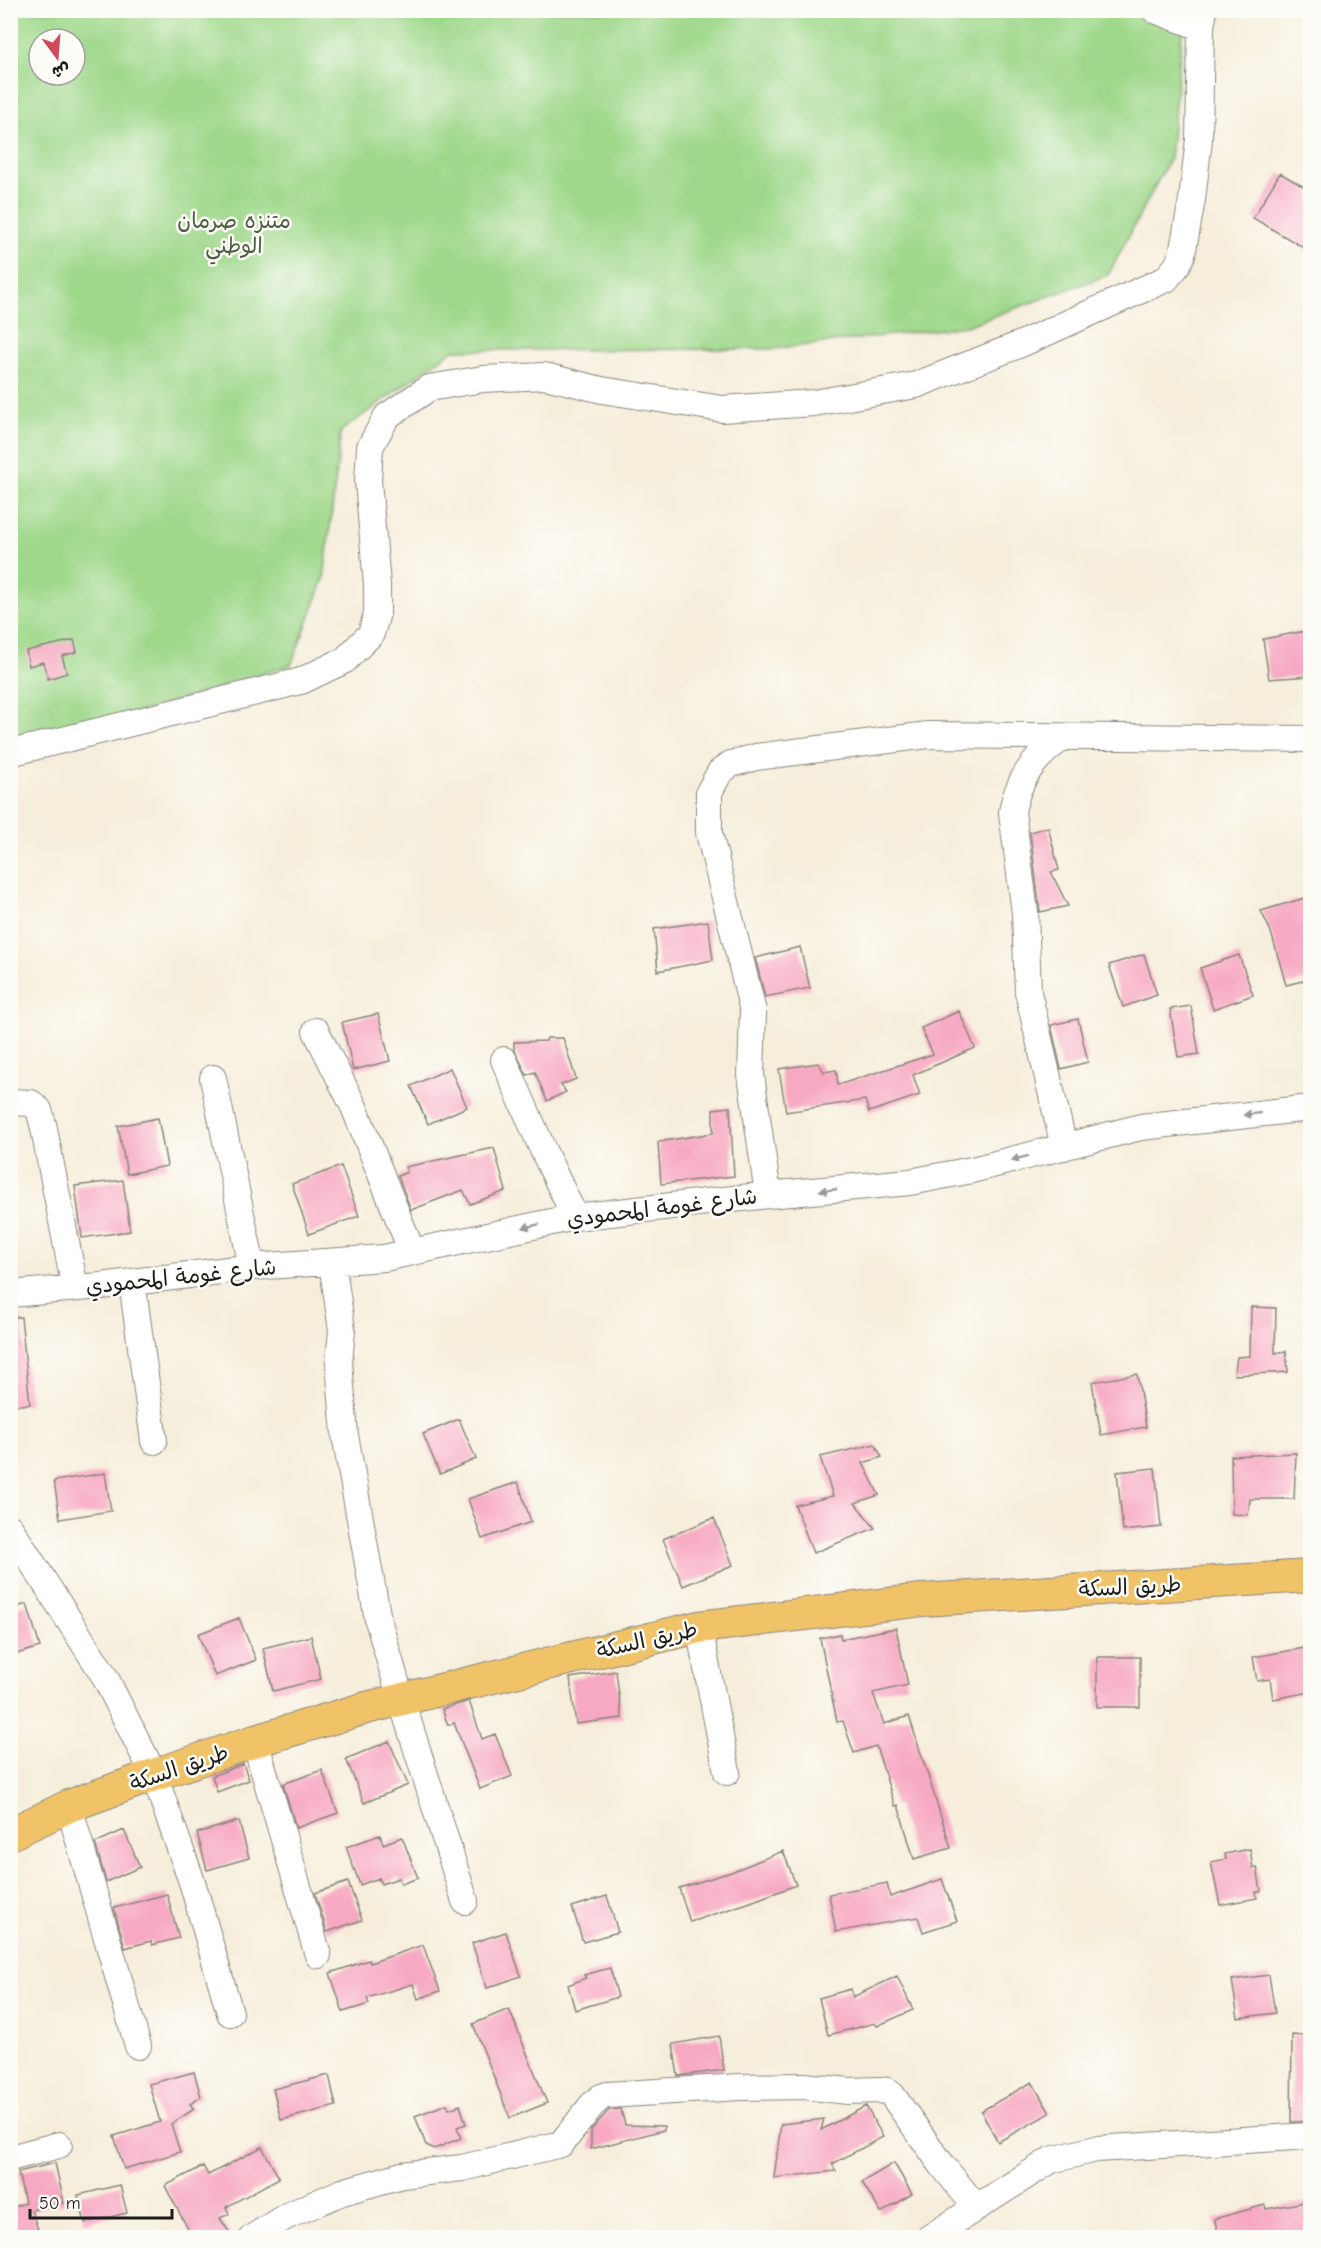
<svg xmlns="http://www.w3.org/2000/svg" width="1321" height="2248" viewBox="0 0 1321 2248" font-family="'Comic Neue','Playpen Sans Arabic',sans-serif">
<style>
.green{fill:#9fd88b;stroke:#5e7a54;stroke-width:1.5;fill-rule:evenodd}
.building{fill:#f7a8c2}
.lines{fill:none;stroke-linecap:round;stroke-linejoin:round}
.minor-casing{stroke:#89857c;stroke-width:28}
.major-casing{stroke:#89857c;stroke-width:34}
.minor{stroke:#fff;stroke-width:26}
.major{stroke:#f1c369;stroke-width:32}
.oneway{fill:#999}
.labels{text-anchor:middle;dominant-baseline:central;stroke-width:5;stroke-linejoin:round;paint-order:stroke}
.park-label{font-size:22px;fill:#4a5e43;stroke:#fdfcf7}
.street-label{font-size:22px;fill:#1c1c1c;stroke:#fdfcf7}
</style>
<rect width="100%" height="100%" fill="#fdfcf7"/>
<filter id="ink" filterUnits="userSpaceOnUse"><feTurbulence type="fractalNoise" baseFrequency=".0167" numOctaves="2"/><feDisplacementMap in="SourceGraphic" scale="12" xChannelSelector="R" yChannelSelector="G"/><feConvolveMatrix kernelMatrix="1 2 1 2 8 2 1 2 1" color-interpolation-filters="sRGB"/></filter>
<filter id="wash" filterUnits="userSpaceOnUse"><feTurbulence type="fractalNoise" baseFrequency=".008" numOctaves="4" result="noise"/><feDisplacementMap in="SourceGraphic" scale="24" xChannelSelector="R" yChannelSelector="G"/><feGaussianBlur stdDeviation="1.35" result="paint"/><feColorMatrix in="noise" values="0 0 0 0 0 0 0 0 0 0 0 0 0 0 0 0 0 1.4 0 .05"/><feComposite in="paint" operator="in"/></filter>
<g filter="url(#wash)">
<rect width="100%" height="100%" fill="#f6eedb"/>
<path class="green" d="M 11,11 L 1184,11 L 1170,158 L 1108,275 L 966,326 L 773,349 L 453,350 L 341,431 L 324,579 L 291,665 L 11,752 ZM 39,39 L 75,39 L 75,75 L 39,75 Z"/>
<g id="blocks">
<path class="building" d="M 1280,173 L 1311,191 L 1311,252 L 1253,218 Z
M 1311,630 L 1311,676 L 1269,679 L 1263,639 Z
M 74,640 L 77,652 L 62,656 L 67,673 L 48,679 L 43,662 L 29,666 L 26,651 Z
M 1048,827 L 1059,870 L 1051,872 L 1068,906 L 1040,912 L 1030,832 Z
M 1311,896 L 1311,979 L 1286,985 L 1271,932 L 1261,911 Z
M 708,921 L 713,960 L 658,971 L 654,929 Z
M 800,947 L 810,988 L 765,997 L 755,958 Z
M 1144,954 L 1157,995 L 1123,1007 L 1109,965 Z
M 1239,955 L 1253,995 L 1213,1009 L 1200,968 Z
M 1191,1006 L 1199,1054 L 1178,1057 L 1170,1009 Z
M 959,1011 L 975,1048 L 913,1075 L 920,1095 L 869,1112 L 865,1100 L 786,1112 L 779,1069 L 818,1063 L 824,1072 L 836,1070 L 838,1085 L 933,1054 L 921,1028 Z
M 378,1014 L 390,1061 L 353,1070 L 342,1022 Z
M 1078,1019 L 1088,1062 L 1061,1069 L 1051,1025 Z
M 547,1038 L 563,1038 L 576,1079 L 561,1085 L 566,1092 L 547,1101 L 535,1072 L 527,1075 L 514,1049 L 514,1042 L 546,1041 Z
M 450,1068 L 467,1107 L 428,1124 L 411,1086 Z
M 730,1107 L 734,1176 L 661,1184 L 658,1142 L 713,1133 L 713,1109 Z
M 158,1118 L 167,1166 L 127,1174 L 118,1126 Z
M 494,1148 L 506,1191 L 470,1204 L 463,1190 L 411,1210 L 398,1176 L 407,1172 L 405,1167 Z
M 341,1166 L 359,1216 L 309,1234 L 292,1184 Z
M 123,1180 L 130,1231 L 82,1238 L 75,1186 Z
M 1251,1307 L 1276,1308 L 1275,1353 L 1286,1351 L 1288,1372 L 1234,1375 L 1237,1357 L 1250,1356 Z
M 10,1317 L 21,1317 L 30,1404 L 10,1406 Z
M 1137,1374 L 1146,1427 L 1101,1435 L 1092,1382 Z
M 459,1419 L 476,1459 L 440,1474 L 423,1434 Z
M 875,1444 L 882,1457 L 863,1463 L 879,1495 L 855,1503 L 875,1528 L 813,1553 L 795,1505 L 833,1496 L 820,1457 Z
M 1296,1453 L 1294,1499 L 1250,1499 L 1248,1515 L 1232,1514 L 1231,1456 Z
M 1155,1468 L 1161,1527 L 1123,1531 L 1117,1472 Z
M 105,1473 L 111,1511 L 60,1519 L 54,1481 Z
M 518,1482 L 531,1522 L 482,1539 L 468,1499 Z
M 714,1518 L 733,1565 L 683,1586 L 663,1539 Z
M 27,1604 L 40,1647 L 10,1656 L 10,1609 Z
M 239,1618 L 256,1660 L 215,1676 L 198,1634 Z
M 896,1628 L 908,1685 L 873,1693 L 884,1724 L 909,1716 L 951,1848 L 914,1859 L 898,1805 L 895,1806 L 876,1746 L 854,1753 L 843,1721 L 837,1722 L 820,1638 L 840,1634 L 841,1639 Z
M 311,1636 L 321,1679 L 273,1691 L 263,1648 Z
M 1311,1647 L 1311,1692 L 1273,1699 L 1270,1679 L 1257,1681 L 1253,1657 Z
M 1097,1657 L 1140,1657 L 1140,1707 L 1097,1707 Z
M 616,1671 L 622,1718 L 576,1724 L 570,1678 Z
M 469,1701 L 482,1739 L 495,1734 L 512,1776 L 480,1789 L 454,1723 L 448,1725 L 442,1709 Z
M 389,1741 L 408,1785 L 364,1803 L 346,1759 Z
M 243,1764 L 249,1780 L 217,1792 L 212,1776 Z
M 322,1770 L 338,1813 L 296,1828 L 283,1784 Z
M 239,1821 L 249,1858 L 207,1870 L 197,1833 Z
M 124,1830 L 140,1867 L 106,1882 L 95,1843 Z
M 380,1835 L 383,1844 L 402,1837 L 418,1878 L 401,1884 L 399,1878 L 381,1884 L 379,1878 L 360,1885 L 346,1847 Z
M 1250,1849 L 1253,1868 L 1257,1867 L 1261,1891 L 1256,1892 L 1257,1898 L 1220,1905 L 1211,1862 L 1226,1859 L 1225,1854 Z
M 783,1851 L 796,1885 L 748,1903 L 690,1922 L 679,1888 L 731,1872 Z
M 942,1879 L 957,1921 L 923,1932 L 918,1917 L 836,1932 L 829,1894 L 887,1883 L 890,1897 Z
M 348,1882 L 362,1920 L 327,1932 L 315,1893 Z
M 167,1894 L 179,1938 L 152,1945 L 151,1941 L 125,1948 L 114,1908 Z
M 607,1896 L 618,1932 L 583,1942 L 572,1907 Z
M 506,1932 L 521,1976 L 487,1988 L 472,1943 Z
M 423,1945 L 440,1991 L 418,1999 L 413,1984 L 367,1998 L 369,2004 L 343,2012 L 330,1973 L 369,1960 L 370,1963 Z
M 610,1968 L 618,1997 L 575,2010 L 568,1985 L 586,1978 L 584,1975 Z
M 1269,1975 L 1275,2013 L 1238,2018 L 1232,1980 Z
M 897,1976 L 913,2010 L 877,2026 L 875,2023 L 828,2035 L 819,1998 L 851,1989 L 853,1997 Z
M 509,2009 L 547,2103 L 510,2118 L 473,2024 Z
M 1292,2035 L 1311,2036 L 1311,2121 L 1291,2122 Z
M 719,2036 L 724,2070 L 678,2076 L 673,2044 Z
M 194,2072 L 201,2097 L 190,2104 L 194,2109 L 171,2124 L 180,2152 L 124,2169 L 114,2136 L 160,2122 L 149,2084 Z
M 329,2075 L 336,2106 L 281,2120 L 273,2089 Z
M 1032,2082 L 1050,2113 L 998,2142 L 981,2111 Z
M 447,2104 L 449,2109 L 460,2105 L 466,2124 L 457,2127 L 461,2138 L 434,2149 L 426,2145 L 415,2116 Z
M 866,2106 L 883,2137 L 832,2164 L 836,2171 L 774,2178 L 781,2124 L 824,2119 L 821,2130 Z
M 621,2109 L 625,2125 L 664,2126 L 664,2130 L 591,2149 L 591,2130 L 609,2110 Z
M 262,2147 L 279,2178 L 226,2207 L 229,2214 L 220,2218 L 233,2238 L 193,2238 L 165,2186 L 203,2166 L 208,2175 Z
M 55,2163 L 64,2203 L 31,2210 L 38,2229 L 10,2238 L 10,2208 L 25,2203 L 18,2172 Z
M 894,2163 L 912,2194 L 881,2213 L 862,2182 Z
M 120,2185 L 127,2213 L 85,2223 L 78,2195 Z
M 1311,2201 L 1311,2235 L 1298,2238 L 1220,2238 L 1214,2219 L 1265,2205 L 1266,2209 Z"/>
</g>
</g>
<g filter="url(#ink)">
<use href="#blocks" fill-opacity="0" stroke="#89857c" stroke-width="1.5"/>
<g class="lines">
<g class="minor-casing">
<path id="minor" d="M 1155,10 L 1201,27
M 1064,737 C 1036,755 1018,778 1012,812 L 1025,913 L 1028,992 L 1064,1147
M 10,753 L 301,681 L 345,660 L 371,634 L 377,613 L 377,585 L 368,481 L 370,447 L 387,416 L 429,388 L 483,379 L 545,376 L 602,390 L 722,409 L 814,403 L 916,385 L 1021,344 L 1166,279 L 1177,266 L 1182,255 L 1192,200 L 1199,139 L 1201,27 L 1204,10
M 316,1031 L 354,1107 L 412,1252
M 504,1060 L 543,1150 L 575,1217
M 213,1078 L 252,1267
M 10,1102 L 31,1103 L 39,1110 L 43,1124 L 75,1288
M 768,1195 L 751,1075 L 753,1011 L 709,833 L 709,792 L 720,772 L 731,764 L 756,757 L 928,735 L 1310,739
M 332,1262 L 342,1330 L 339,1362 L 345,1435 L 378,1620 L 401,1699 L 465,1901
M 132,1282 L 154,1441
M 10,1294 L 101,1286 L 252,1267 L 384,1258 L 575,1217 L 768,1195 L 910,1182 L 972,1170 L 1141,1127 L 1310,1108
M 10,1528 L 104,1675 L 154,1775 L 193,1885 L 230,2013
M 699,1627 L 727,1772
M 255,1741 L 318,1955
M 69,1806 L 138,2046
M 10,2158 L 59,2145
M 252,2238 L 285,2217 L 342,2192 L 402,2175 L 462,2168 L 561,2144 L 592,2105 L 601,2097 L 607,2095 L 740,2087 L 804,2086 L 848,2091 L 879,2090 L 887,2091 L 892,2095 L 942,2165 L 976,2207
M 929,2238 L 1051,2160 L 1096,2149 L 1310,2136"/>
</g>
<g class="major-casing">
<path id="major" d="M 10,1834 L 69,1806 L 154,1775 L 255,1741 L 366,1708 L 699,1627 L 922,1600 L 1310,1576"/>
</g>
<use href="#minor" class="minor"/>
<use href="#major" class="major"/>
</g>
<defs><path id="oneway-solid" d="M-6-.8H1V-3.2L6.5 0L1 3.2V.8H-6Z" transform="scale(1.5)"/></defs>
<g class="oneway">
<use href="#oneway-solid" transform="translate(1252 1114) rotate(174)"/>
<use href="#oneway-solid" transform="translate(1020 1158) rotate(166)"/>
<use href="#oneway-solid" transform="translate(828 1190) rotate(175)"/>
<use href="#oneway-solid" transform="translate(531 1226) rotate(168)"/>
</g>
</g>
<g class="labels">
<g class="park-label">
<text x="234" y="221">متنزه صرمان<tspan x="234" dy="25">الوطني</tspan></text>
</g>
<g class="street-label">
<text transform="translate(662 1208) rotate(-7)">شارع غومة المحمودي</text>
<text transform="translate(181 1277) rotate(-6)">شارع غومة المحمودي</text>
<text transform="translate(1130 1587) rotate(-3)">طريق السكة</text>
<text transform="translate(647 1640) rotate(-13)">طريق السكة</text>
<text transform="translate(179 1768) rotate(-19)">طريق السكة</text>
</g>
</g>
<rect width="1321" height="2248" fill="none" stroke="#fdfcf7" stroke-width="36"/>
<g transform="translate(57 57) rotate(164)"><circle r="28" fill="#fdfcf7" stroke="#a3a29f" stroke-width="1.5"/>
<path d="M0-4.5L10 22L0 15L-10 22Z" fill="#d1495b"/>
<text y="-9" font-size="16" font-weight="bold" text-anchor="middle" fill="#1c1c1c">ش</text>
</g>
<path d="M30 2209v9h142v-9" fill="none" stroke="#1c1c1c" stroke-width="3"/>
<text x="39" y="2209" font-size="18" fill="#1c1c1c" stroke="#fdfcf7" stroke-width="4.5" paint-order="stroke">50 m</text>
</svg>
